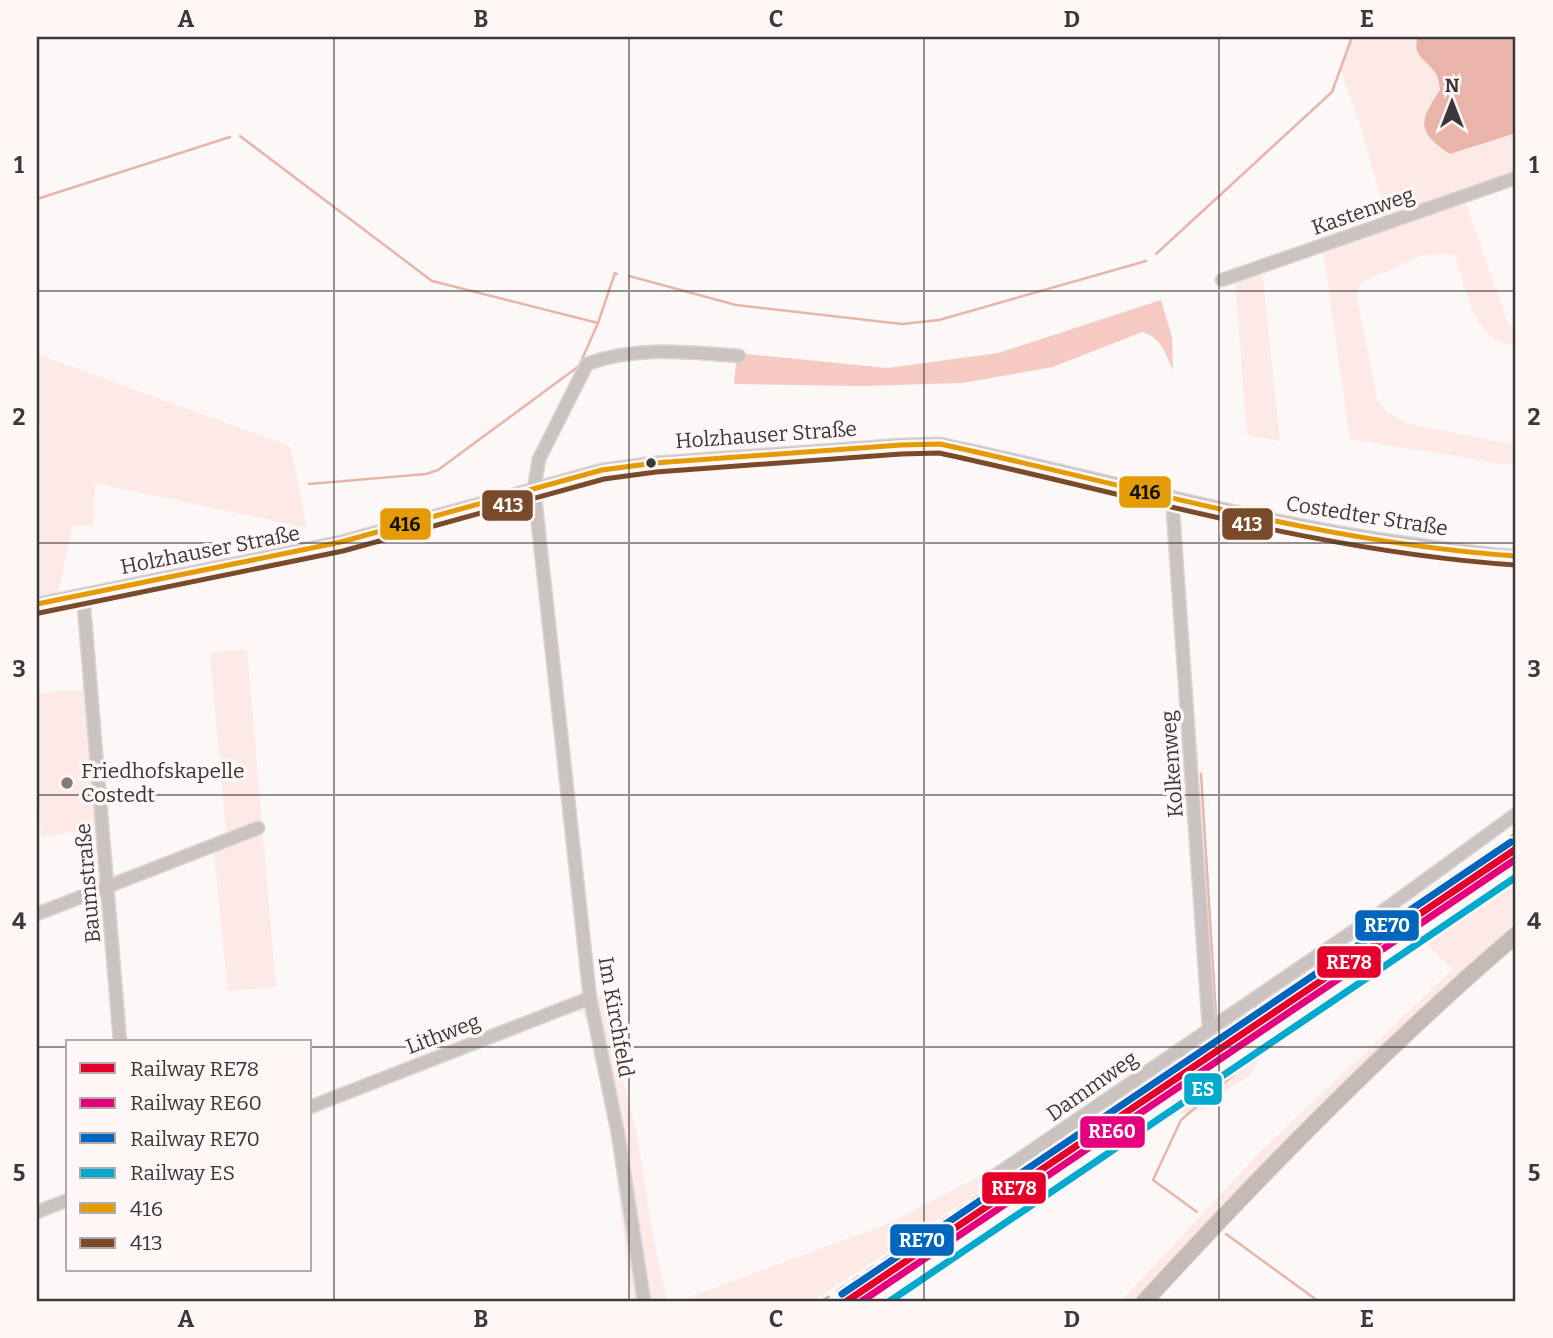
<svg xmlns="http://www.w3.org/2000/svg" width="1553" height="1338" viewBox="0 0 1553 1338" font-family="Bitter,serif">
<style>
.green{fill:#fdeae7}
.forest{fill:#f5cac2}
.water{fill:#e9b4aa}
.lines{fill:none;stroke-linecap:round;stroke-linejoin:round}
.stream{stroke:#e9b4aa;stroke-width:2.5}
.minor-casing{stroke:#d8d6d6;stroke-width:15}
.major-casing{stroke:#d8d6d6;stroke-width:18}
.minor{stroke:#ccc2c0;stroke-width:12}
.major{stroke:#c6bab7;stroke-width:16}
.rail{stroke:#beb7b5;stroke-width:2.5;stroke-dasharray:9 9;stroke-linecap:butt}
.bus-1-casing{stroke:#fef7f6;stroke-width:10}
.bus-2-casing{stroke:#fef7f6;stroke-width:10}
.bus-1{stroke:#e49b06;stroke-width:5}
.bus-2{stroke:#7a4b2a;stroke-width:5}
.rail-1-casing{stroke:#fef7f6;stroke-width:12}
.rail-2-casing{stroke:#fef7f6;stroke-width:12}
.rail-3-casing{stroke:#fef7f6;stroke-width:12}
.rail-4-casing{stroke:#fef7f6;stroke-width:12}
.rail-1{stroke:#e4002b;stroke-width:7}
.rail-2{stroke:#e5007d;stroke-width:7}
.rail-3{stroke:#0065bd;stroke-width:7}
.rail-4{stroke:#00a9ce;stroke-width:7}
.grid{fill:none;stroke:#3b3938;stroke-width:2;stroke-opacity:0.55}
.bus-dot{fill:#3b3938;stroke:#fef7f6;stroke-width:2.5}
.poi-dot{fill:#7f7c7b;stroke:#fef7f6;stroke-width:2.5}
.labels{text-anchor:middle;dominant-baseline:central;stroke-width:7;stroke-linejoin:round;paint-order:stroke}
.street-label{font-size:21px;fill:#3b3938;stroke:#fef7f6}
.poi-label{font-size:21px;fill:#3b3938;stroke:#fef7f6;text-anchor:start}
.line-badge{stroke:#fef7f6;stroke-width:2.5}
.badge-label{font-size:19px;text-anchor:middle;font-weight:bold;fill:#fff}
.pale-badge-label{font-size:19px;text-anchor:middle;font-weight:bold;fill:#111}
.neatline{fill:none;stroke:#3b3938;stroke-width:2.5}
.grid-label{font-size:23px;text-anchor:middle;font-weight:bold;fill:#3b3938}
</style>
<rect width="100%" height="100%" fill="#fcf8f8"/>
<path class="green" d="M 1350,37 L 1418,37 C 1411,57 1427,59 1436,74 C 1439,79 1439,85 1440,91 L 1427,108 L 1450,154 L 1516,133 L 1516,184 L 1465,202 L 1509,326 L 1516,324 L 1516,345 C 1475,344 1466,289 1456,258 L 1452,254 L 1423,255 L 1362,282 L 1356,295 L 1377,399 L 1387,412 L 1409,424 L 1516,445 L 1516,466 L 1350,439 L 1323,250 L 1389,228 L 1363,134 L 1340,68 Z
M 1262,270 L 1280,441 L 1247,435 L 1235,280 Z
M 37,354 L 290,446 L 307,528 L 95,483 L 93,526 L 72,525 L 58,594 L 37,598 L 37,458 L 41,426 L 37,424 Z
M 247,649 L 276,987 L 228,991 L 213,845 L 227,840 L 210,653 Z
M 93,689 L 101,828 L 41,837 L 37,784 L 37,693 Z
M 1516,874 L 1516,926 L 1458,977 L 1269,1157 L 1139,1301 L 1121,1301 L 1262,1150 L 1452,970 L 1426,943 L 1267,1046 L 1250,1076 L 1234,1085 L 1219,1098 L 1202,1110 L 1180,1114 L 1169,1103 L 1312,1015 Z
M 601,995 L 637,1134 L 652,1231 L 667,1301 L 632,1301 L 611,1136 L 603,1084 L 587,1021 L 582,1013 L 567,1010 Z
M 991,1170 L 976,1194 L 813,1301 L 679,1301 L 890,1223 Z"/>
<path class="forest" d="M 1161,300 L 1172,337 L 1173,370 C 1166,354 1160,336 1142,332 L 1053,367 L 962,383 L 864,386 L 734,384 L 737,353 L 887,368 L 998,353 Z"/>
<path class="water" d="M 1418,37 L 1516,37 L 1516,133 L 1450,154 C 1417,132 1418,122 1440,90 C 1439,85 1439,79 1436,74 C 1427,59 1411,57 1418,37 Z"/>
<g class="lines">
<path class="stream" d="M 240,136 L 432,281 L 598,323 L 615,273 L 617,274
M 37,199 L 230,137
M 1156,254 L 1332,92 L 1352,37
M 629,276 L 736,305 L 902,324 L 939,320 L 1146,261
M 309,484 L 426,474 L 438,470 L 579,366 L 598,323
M 1201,774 L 1216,1016
M 1197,1212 L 1153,1180 L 1181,1120 L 1248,1062
M 1226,1234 L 1318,1301"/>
<g class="minor-casing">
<path id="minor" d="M 1222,280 L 1516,178
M 1172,497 L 1209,1028
M 83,595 L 120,1042
M 37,604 L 341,542 L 602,470 L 655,463 L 901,445 L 940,444 C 1095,476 1248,521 1405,543 C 1442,548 1479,554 1516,556
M 37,914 L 258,828
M 310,1107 L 590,998
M 996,1175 L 1380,913 L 1516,814
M 37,1212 L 68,1200
M 644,1301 L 618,1134 L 590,998 L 534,488 L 539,459 L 587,364 C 636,346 687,352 739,356"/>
</g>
<g class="major-casing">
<path id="major" d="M 1145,1301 C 1262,1173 1384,1048 1516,935"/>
</g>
<use href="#minor" class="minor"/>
<use href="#major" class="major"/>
<path class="rail" d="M 822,1301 L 1516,833"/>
<g class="bus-1-casing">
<path id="bus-1" d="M 37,604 L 341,542 L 602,470 L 655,463 L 901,445 L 940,444 C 1130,485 1321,543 1516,556"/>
</g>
<g class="bus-2-casing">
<path id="bus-2" d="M 39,613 L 343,551 L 604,479 L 656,472 L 901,454 L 939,453 C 1130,494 1320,552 1515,565"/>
</g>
<use href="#bus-1" class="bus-1"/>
<use href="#bus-2" class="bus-2"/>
<g class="rail-1-casing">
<path id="rail-1" d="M 847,1301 L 1516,849"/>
</g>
<g class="rail-2-casing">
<path id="rail-2" d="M 862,1301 L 1516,859"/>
</g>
<g class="rail-3-casing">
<path id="rail-3" d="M 842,1294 L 1511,842"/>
</g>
<g class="rail-4-casing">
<path id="rail-4" d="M 890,1301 L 1516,877"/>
</g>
<use href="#rail-1" class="rail-1"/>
<use href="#rail-2" class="rail-2"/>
<use href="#rail-3" class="rail-3"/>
<use href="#rail-4" class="rail-4"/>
</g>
<path class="grid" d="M 334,37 L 334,1301M 629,37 L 629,1301M 924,37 L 924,1301M 1219,37 L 1219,1301M 37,291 L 1516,291M 37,543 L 1516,543M 37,795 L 1516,795M 37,1047 L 68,1047M 310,1047 L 1516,1047"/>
<circle class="bus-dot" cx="651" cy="463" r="6"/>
<circle class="poi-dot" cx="67" cy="783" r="7"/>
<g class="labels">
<g class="street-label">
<text transform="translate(1363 211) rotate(-19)">Kastenweg</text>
<text transform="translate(766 435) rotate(-4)">Holzhauser Straße</text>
<text transform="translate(1367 516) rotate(9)">Costedter Straße</text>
<text transform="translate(210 550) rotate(-11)">Holzhauser Straße</text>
<text transform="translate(1172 764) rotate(-94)">Kolkenweg</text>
<text transform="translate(88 883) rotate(-95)">Baumstraße</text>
<text transform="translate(616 1017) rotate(80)">Im Kirchfeld</text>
<text transform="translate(443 1034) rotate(-21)">Lithweg</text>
<text transform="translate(1092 1086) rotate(-35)">Dammweg</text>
</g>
<g class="poi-label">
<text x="81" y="771">Friedhofskapelle<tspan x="81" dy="24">Costedt</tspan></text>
</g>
</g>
<g class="line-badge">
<rect x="1118" y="475" width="54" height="34" rx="7" fill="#e49b06"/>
<rect x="481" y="489" width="53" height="33" rx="7" fill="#7a4b2a"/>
<rect x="1221" y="507" width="53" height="34" rx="7" fill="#7a4b2a"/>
<rect x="379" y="507" width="53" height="34" rx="7" fill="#e49b06"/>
<rect x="1354" y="909" width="66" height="33" rx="7" fill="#0065bd"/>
<rect x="1316" y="945" width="66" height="34" rx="7" fill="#e4002b"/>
<rect x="1183" y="1072" width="40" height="34" rx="7" fill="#00a9ce"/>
<rect x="1079" y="1115" width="67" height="34" rx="7" fill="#e5007d"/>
<rect x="981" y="1171" width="66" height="34" rx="7" fill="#e4002b"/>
<rect x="889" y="1223" width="66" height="34" rx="7" fill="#0065bd"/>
</g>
<g class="badge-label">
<text x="508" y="512">413</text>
<text x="1247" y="531">413</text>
<text x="1387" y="932">RE70</text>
<text x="1349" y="969">RE78</text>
<text x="1203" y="1096">ES</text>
<text x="1112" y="1138">RE60</text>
<text x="1014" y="1195">RE78</text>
<text x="922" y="1247">RE70</text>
</g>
<g class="pale-badge-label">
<text x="1145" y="499">416</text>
<text x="405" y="531">416</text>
</g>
<rect width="1553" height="1338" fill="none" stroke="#fef7f6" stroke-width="77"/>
<rect x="66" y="1040" width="245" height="231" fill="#fef7f6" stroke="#b0abaa" stroke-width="2"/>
<rect x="80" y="1063" width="35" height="10" fill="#e4002b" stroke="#b0abaa" stroke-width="2"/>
<text x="130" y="1076" font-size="21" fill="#3b3938">Railway RE78</text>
<rect x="80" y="1098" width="35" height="10" fill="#e5007d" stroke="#b0abaa" stroke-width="2"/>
<text x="130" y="1110" font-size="21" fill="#3b3938">Railway RE60</text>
<rect x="80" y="1133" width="35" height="10" fill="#0065bd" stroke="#b0abaa" stroke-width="2"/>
<text x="130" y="1146" font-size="21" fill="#3b3938">Railway RE70</text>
<rect x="80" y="1168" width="35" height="10" fill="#00a9ce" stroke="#b0abaa" stroke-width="2"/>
<text x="130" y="1180" font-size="21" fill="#3b3938">Railway ES</text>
<rect x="80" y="1203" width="35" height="10" fill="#e49b06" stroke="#b0abaa" stroke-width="2"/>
<text x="130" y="1216" font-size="21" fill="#3b3938">416</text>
<rect x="80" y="1238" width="35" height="10" fill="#7a4b2a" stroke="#b0abaa" stroke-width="2"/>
<text x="130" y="1250" font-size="21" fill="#3b3938">413</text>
<g transform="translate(1452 102)" stroke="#fef7f6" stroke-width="5" paint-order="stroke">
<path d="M0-5L12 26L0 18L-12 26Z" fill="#3b3938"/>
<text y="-10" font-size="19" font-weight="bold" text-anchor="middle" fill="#3b3938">N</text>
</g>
<rect x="38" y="38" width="1476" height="1262" class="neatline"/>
<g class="grid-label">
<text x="186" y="27">A</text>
<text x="481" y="27">B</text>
<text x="776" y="27">C</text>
<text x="1072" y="27">D</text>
<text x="1367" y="27">E</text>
<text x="19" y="173">1</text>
<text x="1534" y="173">1</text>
<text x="19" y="425">2</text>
<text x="1534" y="425">2</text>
<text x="19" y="677">3</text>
<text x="1534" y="677">3</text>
<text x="19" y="929">4</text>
<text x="1534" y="929">4</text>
<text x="19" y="1181">5</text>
<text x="1534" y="1181">5</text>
<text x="186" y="1327">A</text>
<text x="481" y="1327">B</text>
<text x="776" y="1327">C</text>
<text x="1072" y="1327">D</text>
<text x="1367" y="1327">E</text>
</g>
</svg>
